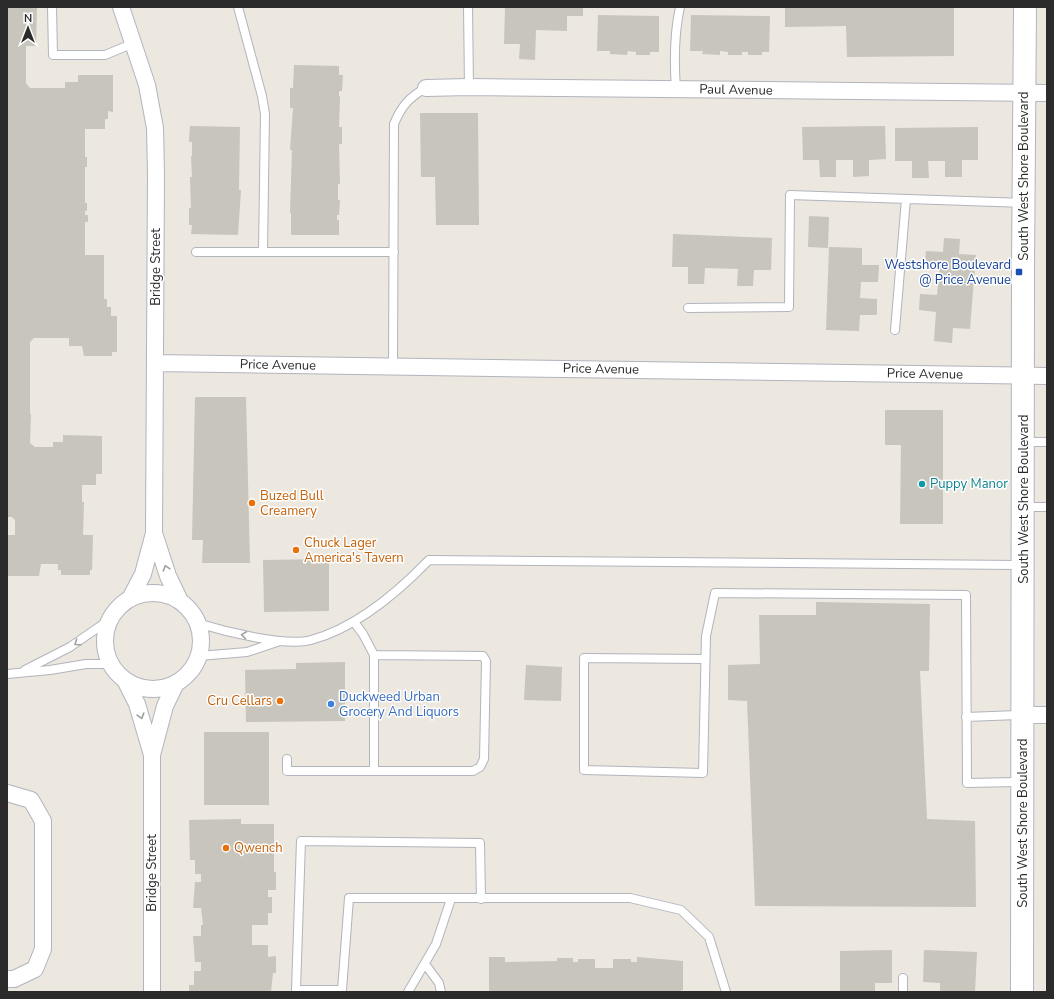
<svg xmlns="http://www.w3.org/2000/svg" width="1054" height="999" viewBox="0 0 1054 999" font-family="'Nunito Sans',sans-serif">
<style>
.building{fill:#c8c5bd}
.lines{fill:none;stroke-linecap:round;stroke-linejoin:round}
.lane-casing{stroke:#b2b4be;stroke-width:10}
.street-casing{stroke:#b2b4be;stroke-width:18}
.secondary-casing{stroke:#b2b4be;stroke-width:24}
.lane{stroke:#fff;stroke-width:8}
.street{stroke:#fff;stroke-width:16}
.secondary{stroke:#fff;stroke-width:22}
.oneway{stroke:#a0a0a0}
.transit-dot{fill:#1a4fb4;stroke:#fff;stroke-width:1.5}
.culture-dot{fill:#0f9aa8;stroke:#fff;stroke-width:1.5}
.food-dot{fill:#e8710a;stroke:#fff;stroke-width:1.5}
.shop-dot{fill:#3f7fe0;stroke:#fff;stroke-width:1.5}
.labels{text-anchor:middle;dominant-baseline:central;stroke-width:3;stroke-linejoin:round;paint-order:stroke}
.street-label{font-size:13px;fill:#2b2b2b;stroke:#fff}
.transit-label{font-size:13px;fill:#164399;stroke:#fff;text-anchor:end}
.culture-label{font-size:13px;fill:#0d838f;stroke:#fff;text-anchor:start}
.food-label{font-size:13px;fill:#c56008;stroke:#fff;text-anchor:start}
.shop-label{font-size:13px;fill:#366cbe;stroke:#fff;text-anchor:start}
</style>
<rect width="100%" height="100%" fill="#ece7df"/>
<path class="building" d="M 7,7 L 37,7 L 36,46 L 26,46 L 26,83 L 30,88 L 65,88 L 65,82 L 78,82 L 78,75 L 113,75 L 113,112 L 108,111 L 108,119 L 105,119 L 105,129 L 85,129 L 85,157 L 87,157 L 87,167 L 85,167 L 85,203 L 87,203 L 87,211 L 85,211 L 85,215 L 88,215 L 88,222 L 85,222 L 85,255 L 104,255 L 104,299 L 107,299 L 107,307 L 111,307 L 111,316 L 117,316 L 117,352 L 112,352 L 112,356 L 84,356 L 82,346 L 69,346 L 69,338 L 34,338 L 30,342 L 30,414 L 31,414 L 30,443 L 35,447 L 53,447 L 53,442 L 63,442 L 63,435 L 102,436 L 102,474 L 96,474 L 96,485 L 82,485 L 82,502 L 84,502 L 83,535 L 93,535 L 92,570 L 90,570 L 90,575 L 61,575 L 61,570 L 58,570 L 58,564 L 41,564 L 39,576 L 8,576 L 7,571 L 7,535 L 15,535 L 15,520 L 12,517 L 7,517 Z
M 505,7 L 583,7 L 583,16 L 567,16 L 567,31 L 536,30 L 535,60 L 519,59 L 520,44 L 504,44 Z
M 785,7 L 954,7 L 954,56 L 847,57 L 846,26 L 785,27 Z
M 598,15 L 659,16 L 659,52 L 650,52 L 650,55 L 636,55 L 636,52 L 628,51 L 627,55 L 610,54 L 610,51 L 597,51 Z
M 691,15 L 770,16 L 769,52 L 762,52 L 762,55 L 748,55 L 748,52 L 742,52 L 742,55 L 728,55 L 728,52 L 720,51 L 720,55 L 702,54 L 703,51 L 690,51 Z
M 294,65 L 339,66 L 339,75 L 343,75 L 342,91 L 339,91 L 339,96 L 340,96 L 339,127 L 342,127 L 342,144 L 339,144 L 340,184 L 338,184 L 338,200 L 340,200 L 339,215 L 337,215 L 337,220 L 339,220 L 339,235 L 291,235 L 291,213 L 290,213 L 292,150 L 290,150 L 293,108 L 290,108 L 290,88 L 293,88 Z
M 420,113 L 478,113 L 479,225 L 436,225 L 435,177 L 421,177 Z
M 190,126 L 240,127 L 239,190 L 241,190 L 238,235 L 191,234 L 192,225 L 189,225 L 189,208 L 191,208 L 190,177 L 192,177 L 191,156 L 192,156 L 192,142 L 189,142 Z
M 885,126 L 886,159 L 869,160 L 869,176 L 853,177 L 853,160 L 836,160 L 836,177 L 820,177 L 819,160 L 803,160 L 802,127 Z
M 978,127 L 978,160 L 962,160 L 962,177 L 945,177 L 945,161 L 928,161 L 929,178 L 912,178 L 912,161 L 895,161 L 895,128 Z
M 809,216 L 829,217 L 828,248 L 808,247 Z
M 673,234 L 772,238 L 771,270 L 754,270 L 753,286 L 737,286 L 738,269 L 705,268 L 704,284 L 688,284 L 688,267 L 672,267 Z
M 944,238 L 960,239 L 959,254 L 976,255 L 970,329 L 953,328 L 952,343 L 934,341 L 936,312 L 919,310 L 920,294 L 937,295 L 940,265 L 925,264 L 926,251 L 943,252 Z
M 829,247 L 862,248 L 862,265 L 879,265 L 878,282 L 861,282 L 860,298 L 877,299 L 877,315 L 860,315 L 859,331 L 826,330 Z
M 195,397 L 246,397 L 250,563 L 202,563 L 203,540 L 192,540 Z
M 885,410 L 943,410 L 943,524 L 900,524 L 901,445 L 885,445 Z
M 329,559 L 329,611 L 264,612 L 263,560 Z
M 816,602 L 930,604 L 929,671 L 920,671 L 927,819 L 975,821 L 976,907 L 755,906 L 747,701 L 728,700 L 728,665 L 760,664 L 759,615 L 816,615 Z
M 345,662 L 345,721 L 246,722 L 245,670 L 296,669 L 296,663 Z
M 526,665 L 562,667 L 561,701 L 524,700 Z
M 204,732 L 269,732 L 269,805 L 204,805 Z
M 241,819 L 241,824 L 274,824 L 274,872 L 276,872 L 276,890 L 268,890 L 268,897 L 272,897 L 272,913 L 268,913 L 268,925 L 252,925 L 252,945 L 268,945 L 268,957 L 276,956 L 276,973 L 273,973 L 271,992 L 189,992 L 189,985 L 194,985 L 194,971 L 201,971 L 201,962 L 195,962 L 193,936 L 201,936 L 201,925 L 203,925 L 201,908 L 193,908 L 195,882 L 201,882 L 201,874 L 195,874 L 195,860 L 190,860 L 189,820 Z
M 892,950 L 892,983 L 875,983 L 875,992 L 840,992 L 840,951 Z
M 924,950 L 977,952 L 975,992 L 940,992 L 940,983 L 923,982 Z
M 489,957 L 505,957 L 505,962 L 557,961 L 557,958 L 573,958 L 573,962 L 578,962 L 578,959 L 595,959 L 595,968 L 613,968 L 613,959 L 631,959 L 631,962 L 637,962 L 637,957 L 683,961 L 683,990 L 681,990 L 681,992 L 489,992 Z"/>
<g class="lines">
<g class="lane-casing">
<path id="lane" d="M 52,7 L 53,55 L 105,55 L 134,43
M 238,7 L 262,96 L 265,114 L 263,251
M 468,7 L 469,87
M 676,89 C 674,62 674,34 680,7
M 196,252 L 394,252
M 688,308 L 789,307 L 790,195 L 1022,203
M 895,330 L 906,199
M 393,367 L 394,124 C 401,107 409,97 426,88
M 1024,442 L 1047,442
M 1024,507 L 1047,507
M 354,622 L 363,634 L 374,655 L 374,771
M 197,623 C 223,631 285,647 311,640 C 356,628 398,592 429,560 L 1022,565
M 199,656 L 247,652 L 280,641
M 705,659 L 584,658 L 584,770 L 703,773 L 706,636 L 715,593 L 966,595 L 967,783 L 1022,782
M 25,670 L 70,647 L 109,620
M 7,674 L 50,670 L 86,664 L 110,664
M 966,717 L 1021,715
M 287,759 L 287,771 L 473,771 L 480,767 L 484,759 L 486,661 L 483,656 L 374,655
M 481,899 L 480,843 L 301,841 L 296,990 L 342,990 L 349,898 L 630,898 L 681,910 L 709,937 L 726,992
M 425,964 L 439,983 L 441,992
M 408,992 L 436,944 L 451,899
M 903,992 L 903,978"/>
</g>
<g class="street-casing">
<path id="street" d="M 121,7 L 147,85 L 155,128 L 156,174 L 154,533 L 143,574 L 130,599
M 426,88 L 469,87 L 1047,93
M 156,363 L 1047,376
M 154,533 L 168,576 L 180,601
M105 641a48 48 0 1 1 96 0a48 48 0 1 1-96 0Z
M 125,680 L 137,704 L 152,755
M 1024,715 L 1047,715
M 7,793 L 31,800 L 43,821 L 43,949 L 35,969 L 14,979 L 7,979
M 152,992 L 152,755 L 165,706 L 176,683"/>
</g>
<g class="secondary-casing">
<path id="secondary" d="M 1022,992 L 1023,268 L 1025,7"/>
</g>
<use href="#lane" class="lane"/>
<use href="#street" class="street"/>
<use href="#secondary" class="secondary"/>
</g>
<defs><path id="oneway-chevron" d="M-2-3.5L2.5 0L-2 3.5" fill="none" stroke-width="1.6" stroke-linecap="round" stroke-linejoin="round"/></defs>
<g class="oneway">
<use href="#oneway-chevron" transform="translate(166 568) rotate(-107)"/>
<use href="#oneway-chevron" transform="translate(244 635) rotate(-172)"/>
<use href="#oneway-chevron" transform="translate(77 643) rotate(145)"/>
<use href="#oneway-chevron" transform="translate(141 716) rotate(74)"/>
</g>
<rect class="transit-dot" x="1015" y="268" width="8" height="8" rx="2"/>
<circle class="culture-dot" cx="922" cy="484" r="4"/>
<g class="food-dot">
<circle cx="252" cy="503" r="4"/>
<circle cx="296" cy="550" r="4"/>
<circle cx="280" cy="701" r="4"/>
<circle cx="226" cy="848" r="4"/>
</g>
<circle class="shop-dot" cx="331" cy="704" r="4"/>
<g class="labels">
<g class="street-label">
<text transform="translate(736 90) rotate(1)">Paul Avenue</text>
<text transform="translate(1024 176) rotate(-90)">South West Shore Boulevard</text>
<text transform="translate(156 267) rotate(-90)">Bridge Street</text>
<text transform="translate(278 365) rotate(1)">Price Avenue</text>
<text transform="translate(601 369) rotate(1)">Price Avenue</text>
<text transform="translate(925 374) rotate(1)">Price Avenue</text>
<text transform="translate(1024 499) rotate(-90)">South West Shore Boulevard</text>
<text transform="translate(1023 823) rotate(-90)">South West Shore Boulevard</text>
<text transform="translate(152 873) rotate(-90)">Bridge Street</text>
</g>
<g class="transit-label">
<text x="1011" y="265">Westshore Boulevard<tspan x="1011" dy="15">@ Price Avenue</tspan></text>
</g>
<g class="culture-label">
<text x="930" y="484">Puppy Manor</text>
</g>
<g class="food-label">
<text x="260" y="496">Buzed Bull<tspan x="260" dy="15">Creamery</tspan></text>
<text x="304" y="543">Chuck Lager<tspan x="304" dy="15">America's Tavern</tspan></text>
<text x="272" y="701" text-anchor="end">Cru Cellars</text>
<text x="234" y="848">Qwench</text>
</g>
<g class="shop-label">
<text x="339" y="697">Duckweed Urban<tspan x="339" dy="15">Grocery And Liquors</tspan></text>
</g>
</g>
<rect width="1054" height="999" fill="none" stroke="#2b2b2b" stroke-width="16"/>
<g transform="translate(28 28)" stroke="#ffffff" stroke-width="3" paint-order="stroke">
<path d="M0-3L7 15L0 10L-7 15Z" fill="#2b2b2b"/>
<text y="-6" font-size="11" font-weight="bold" text-anchor="middle" fill="#2b2b2b">N</text>
</g>
</svg>
